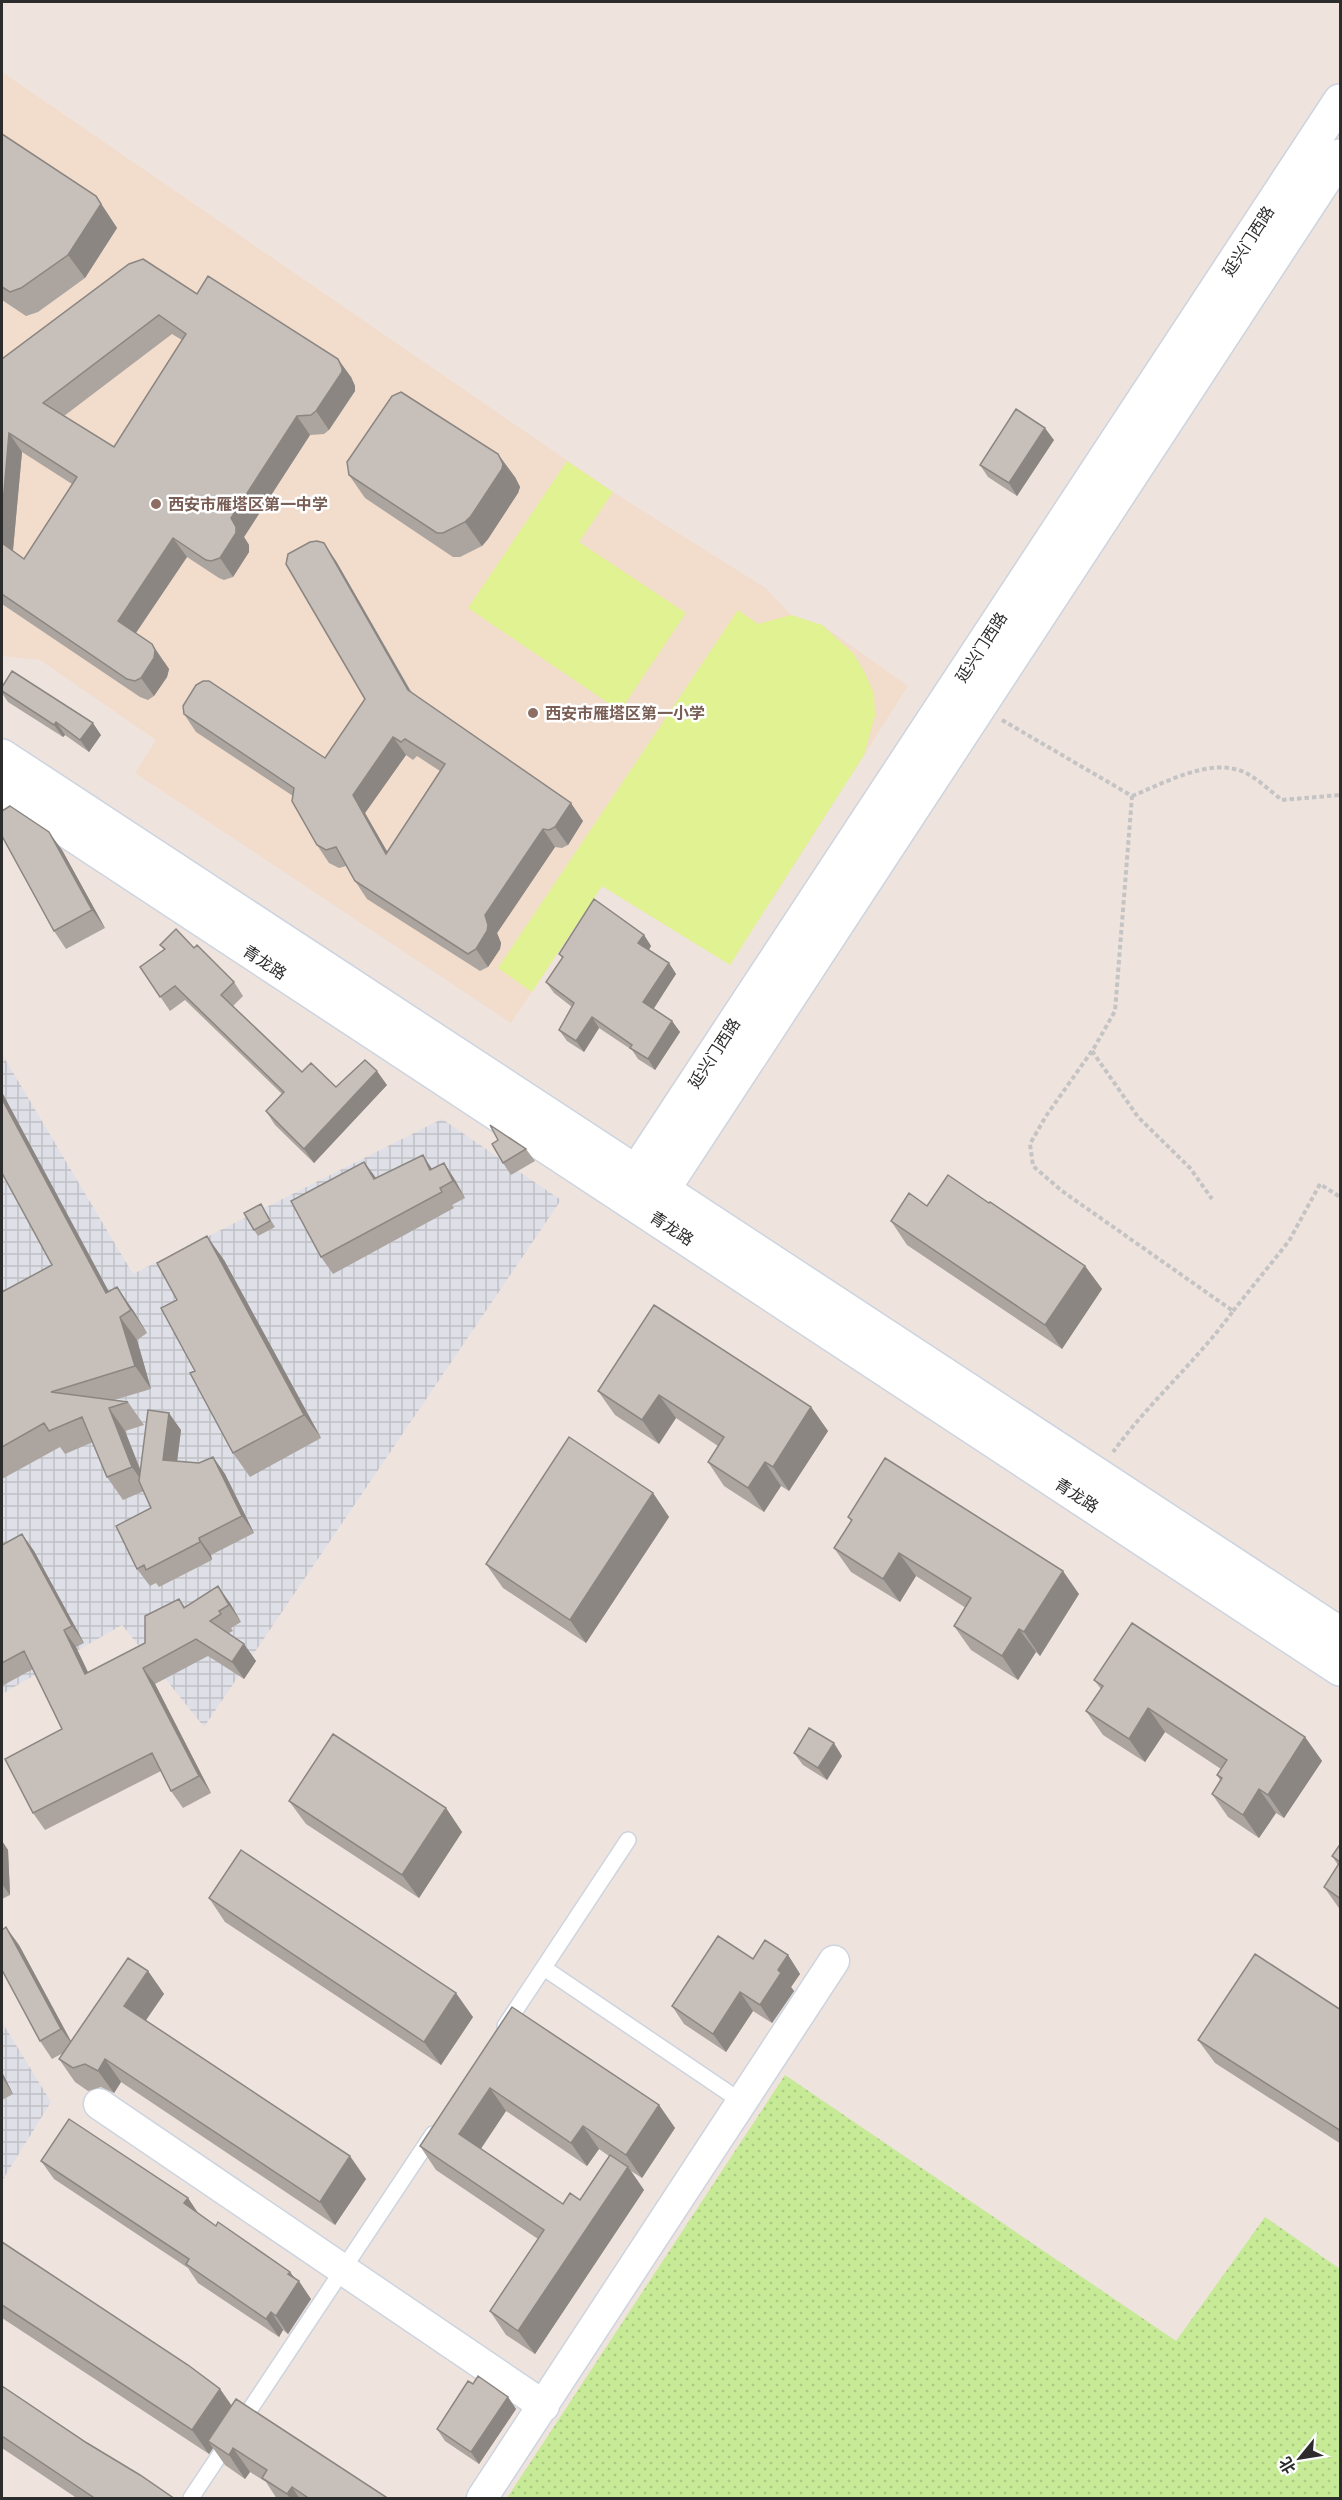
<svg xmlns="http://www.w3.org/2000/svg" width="1342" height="2500" viewBox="0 0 1342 2500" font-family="'IBM Plex Sans','Noto Sans SC',sans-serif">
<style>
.industrial{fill:url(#industrial-grid)}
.education{fill:#f2dccc}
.green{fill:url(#green-dots)}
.pitch{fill:#e0f291}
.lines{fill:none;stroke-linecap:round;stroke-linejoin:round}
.lane-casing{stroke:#ccd4df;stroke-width:18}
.street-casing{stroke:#ccd4df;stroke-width:33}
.secondary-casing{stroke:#ccd4df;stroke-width:36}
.path{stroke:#c4c4c4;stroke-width:4;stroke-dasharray:4.5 3;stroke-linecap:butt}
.lane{stroke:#fff;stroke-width:15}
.street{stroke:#fff;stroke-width:30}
.secondary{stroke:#fff;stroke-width:33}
.wall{fill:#aba49f;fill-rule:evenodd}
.shaded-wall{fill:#8b8682}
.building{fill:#c7bfb9;stroke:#8b8682;stroke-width:1.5;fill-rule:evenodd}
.education-dot{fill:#8d6e63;stroke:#fff;stroke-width:2}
.labels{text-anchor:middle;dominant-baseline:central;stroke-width:5;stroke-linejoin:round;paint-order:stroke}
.street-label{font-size:16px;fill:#2c2c2c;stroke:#fff}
.education-label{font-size:16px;font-weight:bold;fill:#785e54;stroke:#fff;text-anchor:start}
</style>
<defs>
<pattern id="industrial-grid" width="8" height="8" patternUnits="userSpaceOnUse" patternTransform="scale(1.5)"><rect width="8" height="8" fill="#dfdfe7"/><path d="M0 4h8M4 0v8" fill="none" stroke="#c0c0c6"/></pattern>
<pattern id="green-dots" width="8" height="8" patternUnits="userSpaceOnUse" patternTransform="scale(1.5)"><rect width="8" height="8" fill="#c6ea96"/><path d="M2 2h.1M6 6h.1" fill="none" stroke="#aac981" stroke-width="1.8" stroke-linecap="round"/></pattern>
</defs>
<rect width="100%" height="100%" fill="#efe3de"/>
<path class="industrial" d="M 2,1054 L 133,1274 L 442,1119 L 561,1200 L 204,1727 L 122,1625 L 2,1694 Z
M 2,2022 L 51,2102 L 2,2181 Z"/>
<path class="education" d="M 2,72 L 613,492 L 767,589 L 791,615 L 822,625 L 908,686 L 773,898 L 670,928 L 602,886 L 511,1023 L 135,773 L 156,740 L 40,660 L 2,656 Z"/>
<path class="green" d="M 785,2075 L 1176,2341 L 1265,2217 L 1340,2269 L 1340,2498 L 507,2498 Z"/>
<path class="pitch" d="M 567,461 L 613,492 L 579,542 L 686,613 L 620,711 L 468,608 Z
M 738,610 L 758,624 L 791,615 L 822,625 L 853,653 L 865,673 L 874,694 L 875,716 L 864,755 L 730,965 L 602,886 L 532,992 L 498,968 Z"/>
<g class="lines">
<g class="lane-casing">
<path id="lane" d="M 544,1968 L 742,2102
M 505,2026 L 628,1840
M 191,2498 L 433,2134"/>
</g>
<g class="street-casing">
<path id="street" d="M 99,2104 L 544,2406
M 482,2498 L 834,1961"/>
</g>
<g class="secondary-casing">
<path id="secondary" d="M 2,756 L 1340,1634
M 2,788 L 1340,1669
M 623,1192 L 1340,101
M 651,1208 L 1340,156"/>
</g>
<path class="path" d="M 1002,720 L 1132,796 L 1115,1011 L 1094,1048 L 1046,1116 L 1030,1144 L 1033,1166 L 1062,1191 L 1233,1311 C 1197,1361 1150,1401 1113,1452
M 1132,796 C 1165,783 1209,757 1244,772 C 1257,778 1270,791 1282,800 L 1340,795
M 1092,1051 L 1138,1117 L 1190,1168 L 1212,1199
M 1233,1311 L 1289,1241 L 1320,1184 L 1340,1197"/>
<use href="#lane" class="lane"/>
<use href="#street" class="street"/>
<use href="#secondary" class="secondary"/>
</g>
<path class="wall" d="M 2,134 L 96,196 L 117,228 L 85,278 L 38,312 L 26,316 L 2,300 Z
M 197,294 L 351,377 L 355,386 L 355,391 L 329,430 L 324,434 L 310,435 L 244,537 L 249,545 L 249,552 L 233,577 L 224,580 L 219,578 L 187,557 L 136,633 L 165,663 L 169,669 L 167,677 L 154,696 L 148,700 L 140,697 L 2,604 L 2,359 ZM 172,334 L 182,340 L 114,447 L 64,416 ZM 22,452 L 72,484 L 24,559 L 13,551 Z
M 1054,440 L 1017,496 L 988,477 L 980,465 Z
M 349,475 L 515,477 L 520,487 L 518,493 L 488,539 L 482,546 L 460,557 L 453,557 L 365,498 Z
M 336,561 L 412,693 L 583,821 L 568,845 L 562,848 L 555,847 L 497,933 L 501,943 L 500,949 L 488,967 L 480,971 L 367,899 L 355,881 L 346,866 L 339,868 L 329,863 L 317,845 L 293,796 L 196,732 L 184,714 L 325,758 L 365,699 ZM 406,755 L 413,760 L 417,756 L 440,771 L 387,852 L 365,813 Z
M 2,687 L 101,735 L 89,752 L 65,735 L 63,737 L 8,702 L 2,693 Z
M 62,850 L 105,928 L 66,949 L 54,931 Z
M 644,935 L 651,946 L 649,950 L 669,963 L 676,974 L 653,1008 L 672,1021 L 680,1032 L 655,1070 L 638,1059 L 632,1050 L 599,1028 L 584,1052 L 567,1041 L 559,1030 L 572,1007 L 554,993 L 546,982 L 562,958 L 559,954 Z
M 160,945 L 194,948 L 234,982 L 243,996 L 233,1006 L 302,1072 L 336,1087 L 387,1085 L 314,1163 L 275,1125 L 266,1111 L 282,1094 L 185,1000 L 170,1011 L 140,967 L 164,950 Z
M 526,1149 L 535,1161 L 511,1175 L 503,1163 Z
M 364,1162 L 376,1178 L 432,1169 L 444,1163 L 455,1180 L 465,1198 L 452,1205 L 454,1208 L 333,1274 L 321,1257 Z
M 989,1203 L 1085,1266 L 1102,1289 L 1062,1349 L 907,1245 L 891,1221 L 927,1206 Z
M 261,1204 L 275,1227 L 258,1236 L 254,1230 Z
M 224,1260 L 321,1438 L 250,1477 L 233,1453 L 195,1371 L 177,1300 Z
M 109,1291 L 133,1310 L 147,1333 L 137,1340 L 151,1389 L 114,1400 L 128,1402 L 144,1425 L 125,1431 L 141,1471 L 181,1430 L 177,1461 L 199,1463 L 213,1457 L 225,1474 L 254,1533 L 211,1555 L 212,1560 L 159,1587 L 156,1583 L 150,1586 L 137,1569 L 151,1508 L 144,1491 L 123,1500 L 107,1477 L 93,1442 L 65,1454 L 60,1447 L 2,1479 L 2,1292 Z
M 654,1305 L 811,1407 L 828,1431 L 789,1491 L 781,1486 L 764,1512 L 724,1486 L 708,1462 L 718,1446 L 676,1418 L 659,1444 L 615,1415 L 598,1391 Z
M 653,1493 L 669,1517 L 586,1643 L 503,1588 L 486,1564 Z
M 848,1517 L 1079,1594 L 1040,1656 L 1036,1652 L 1018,1680 L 971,1650 L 954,1626 L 966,1608 L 916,1576 L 900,1602 L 851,1572 L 834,1548 L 851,1521 Z
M 22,1534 L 34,1551 L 84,1643 L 76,1647 L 88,1673 L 145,1643 L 179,1599 L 185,1607 L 230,1603 L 241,1622 L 231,1628 L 233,1631 L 229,1633 L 244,1644 L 256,1661 L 244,1679 L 208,1656 L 155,1684 L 211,1793 L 183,1808 L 171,1791 L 161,1771 L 45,1830 L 33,1813 L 62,1729 L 33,1669 L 2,1686 L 2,1545 Z
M 1094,1680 L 1305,1737 L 1322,1761 L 1284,1818 L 1276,1813 L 1259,1838 L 1228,1817 L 1212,1794 L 1220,1780 L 1217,1775 L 1221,1769 L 1165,1732 L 1145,1762 L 1103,1735 L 1086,1711 L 1101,1689 Z
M 794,1753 L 842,1756 L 827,1780 L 803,1765 Z
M 289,1801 L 446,1808 L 462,1832 L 419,1898 L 306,1824 Z
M 2,1841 L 8,1850 L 10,1895 L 2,1899 Z
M 1341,1843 L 1341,1911 L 1324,1887 L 1338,1865 L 1332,1856 Z
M 209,1898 L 473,2017 L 441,2065 L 225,1922 Z
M 19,1945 L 71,2041 L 148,1971 L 164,1994 L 145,2020 L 366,2179 L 335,2225 L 121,2082 L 114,2093 L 101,2087 L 88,2091 L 75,2082 L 59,2059 L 63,2053 L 52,2059 L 40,2041 Z
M 788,1955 L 800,1974 L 791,1987 L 794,1991 L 772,2023 L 753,2011 L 726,2052 L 684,2024 L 672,2006 L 753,1959 Z
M 512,2007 L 659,2105 L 675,2128 L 642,2178 L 631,2171 L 644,2190 L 535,2354 L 506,2335 L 490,2311 L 538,2239 L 436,2170 L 420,2146 ZM 506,2111 L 587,2166 L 599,2149 L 609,2156 L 580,2200 L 563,2204 L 481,2149 Z
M 1341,2010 L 1341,2144 L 1215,2063 L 1198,2040 Z
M 2,2072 L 13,2094 L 2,2100 Z
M 41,2161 L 188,2198 L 198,2213 L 216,2226 L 290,2272 L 311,2299 L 288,2334 L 283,2330 L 279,2337 L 198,2283 L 188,2268 L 54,2179 Z
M 2,2244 L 220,2389 L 232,2406 L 389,2499 L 277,2499 L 266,2482 L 250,2472 L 245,2479 L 225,2465 L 213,2448 L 209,2454 L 2,2318 Z
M 473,2384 L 508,2397 L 516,2409 L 479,2464 L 445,2441 L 437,2429 Z
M 2,2386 L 87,2443 L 175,2499 L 78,2499 L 2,2448 Z"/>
<path class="shaded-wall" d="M 96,196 L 117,228 L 85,278 L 68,255 Z
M 338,359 L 351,377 L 355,386 L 355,391 L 329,430 L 316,411 Z
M 297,416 L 310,435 L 244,537 L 249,545 L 249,552 L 233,577 L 220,558 L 231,518 Z
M 1045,428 L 1054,440 L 1017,496 L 1009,483 Z
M 9,433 L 22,452 L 12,560 L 2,545 L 2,515 Z
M 498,454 L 515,477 L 520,487 L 518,493 L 488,539 L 482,546 L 465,522 Z
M 173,538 L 187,557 L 131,640 L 118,621 Z
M 324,543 L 336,561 L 420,708 L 408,690 Z
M 152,644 L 169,669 L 167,677 L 154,696 L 141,678 Z
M 56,722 L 65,735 L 63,737 L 54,725 Z
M 93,723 L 101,735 L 89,752 L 80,740 Z
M 393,737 L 406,755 L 365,813 L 399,872 L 386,854 L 353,795 Z
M 571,803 L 583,821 L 568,845 L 555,827 Z
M 543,829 L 555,847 L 497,933 L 501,943 L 500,949 L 488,967 L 476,949 L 485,915 Z
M 49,832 L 62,850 L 105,928 L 92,910 Z
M 644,935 L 651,946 L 646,954 L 638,943 Z
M 669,963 L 676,974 L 651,1013 L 643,1002 Z
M 592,1017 L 599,1028 L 584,1052 L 576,1041 Z
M 672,1021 L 680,1032 L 655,1070 L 648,1059 Z
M 377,1071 L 387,1085 L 314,1163 L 304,1149 Z
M 2,1092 L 122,1316 L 106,1293 L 2,1099 Z
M 423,1155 L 434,1172 L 430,1170 Z
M 364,1162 L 376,1178 L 374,1179 Z
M 444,1163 L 455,1180 L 465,1198 L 453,1181 Z
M 207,1236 L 224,1260 L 321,1438 L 304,1415 Z
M 1085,1266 L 1102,1289 L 1062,1349 L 1045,1325 Z
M 117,1287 L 133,1310 L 147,1333 L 131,1310 Z
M 120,1317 L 137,1340 L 151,1389 L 135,1366 Z
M 659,1395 L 676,1418 L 659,1444 L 642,1420 Z
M 811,1407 L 828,1431 L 789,1491 L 773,1467 Z
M 109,1408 L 125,1431 L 148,1490 L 132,1467 Z
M 169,1413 L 181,1430 L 175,1478 L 163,1460 Z
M 213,1457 L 225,1474 L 254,1533 L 242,1516 Z
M 765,1462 L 781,1486 L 764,1512 L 748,1488 Z
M 653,1493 L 669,1517 L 586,1643 L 570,1620 Z
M 22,1534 L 34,1551 L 84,1643 L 72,1626 Z
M 199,1538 L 211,1555 L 212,1560 L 200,1542 Z
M 899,1553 L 916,1576 L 900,1602 L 883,1579 Z
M 1063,1571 L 1079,1594 L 1040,1656 L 1024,1632 Z
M 218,1586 L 230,1603 L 241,1622 L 229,1605 Z
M 1019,1629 L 1036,1652 L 1018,1680 L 1002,1656 Z
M 64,1630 L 76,1647 L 97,1691 L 85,1674 Z
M 244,1644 L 256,1661 L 244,1679 L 232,1662 Z
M 143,1668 L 155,1684 L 211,1793 L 199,1776 Z
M 1148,1708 L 1165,1732 L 1145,1762 L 1129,1739 Z
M 1305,1737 L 1322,1761 L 1284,1818 L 1268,1795 Z
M 834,1743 L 842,1756 L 827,1780 L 818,1768 Z
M 1259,1789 L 1276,1813 L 1259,1838 L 1243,1815 Z
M 446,1808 L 462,1832 L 419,1898 L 402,1875 Z
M 2,1841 L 8,1850 L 10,1895 L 2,1884 Z
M 6,1927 L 19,1945 L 74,2047 L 61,2029 Z
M 788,1955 L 800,1974 L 791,1987 L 794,1991 L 772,2023 L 760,2005 L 778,1970 Z
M 148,1971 L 164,1994 L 140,2029 L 124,2006 Z
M 740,1992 L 753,2011 L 726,2052 L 713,2034 Z
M 456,1993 L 473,2017 L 441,2065 L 424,2042 Z
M 105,2059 L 121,2082 L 114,2093 L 98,2071 Z
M 2,2072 L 13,2094 L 2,2077 Z
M 490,2088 L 506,2111 L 475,2157 L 459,2134 Z
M 659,2105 L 675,2128 L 642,2178 L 626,2155 Z
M 583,2126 L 599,2149 L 587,2166 L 571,2143 Z
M 350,2156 L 366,2179 L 335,2225 L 320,2202 Z
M 628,2167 L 644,2190 L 535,2354 L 518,2331 Z
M 188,2198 L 200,2216 L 184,2203 Z
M 290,2272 L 298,2283 L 299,2281 L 311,2299 L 288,2334 L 276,2316 L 288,2274 Z
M 271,2312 L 283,2330 L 279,2337 L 266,2319 Z
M 220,2389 L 236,2412 L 208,2441 L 213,2448 L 209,2454 L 192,2430 Z
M 508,2397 L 516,2409 L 479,2464 L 471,2452 Z
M 233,2448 L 250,2472 L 245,2479 L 229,2455 Z
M 292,2487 L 300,2499 L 290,2499 L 287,2494 Z"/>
<path class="building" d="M 2,134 L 96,196 L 101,204 L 68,255 L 21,288 L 10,292 L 2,287 Z
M 143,259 L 197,294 L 208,276 L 338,359 L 342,368 L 342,372 L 316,411 L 311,415 L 297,416 L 231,518 L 236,527 L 236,533 L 220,558 L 211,561 L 206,560 L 173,538 L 118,621 L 152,644 L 155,650 L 154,658 L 141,678 L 135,681 L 127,679 L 2,594 L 2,543 L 24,559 L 77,477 L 9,433 L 2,515 L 2,359 L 129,264 ZM 159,315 L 186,334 L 114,447 L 43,403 Z
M 401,392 L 498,454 L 503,464 L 502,469 L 471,516 L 465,522 L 443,533 L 437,533 L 349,475 L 347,462 L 392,396 Z
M 1016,409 L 1045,428 L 1009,483 L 980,465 Z
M 317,541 L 324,543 L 408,690 L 571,803 L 555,827 L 549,830 L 543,829 L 485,915 L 488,925 L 487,931 L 476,949 L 468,954 L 355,881 L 336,847 L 326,850 L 317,845 L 292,801 L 294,788 L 184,714 L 183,706 L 196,685 L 203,681 L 209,681 L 325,758 L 365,699 L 286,564 L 288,554 L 310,542 ZM 393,737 L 401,742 L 405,739 L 445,764 L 386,854 L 353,795 Z
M 12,671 L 93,723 L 80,740 L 56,722 L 54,725 L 2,691 L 2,687 Z
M 10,806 L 49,832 L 92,910 L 54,931 L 2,836 L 2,811 Z
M 594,899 L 644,935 L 638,943 L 669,963 L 643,1002 L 672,1021 L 648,1059 L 630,1048 L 632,1045 L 592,1017 L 576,1041 L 559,1030 L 574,1003 L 546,982 L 563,957 L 559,954 Z
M 176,929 L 194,948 L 197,945 L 234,982 L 221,995 L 302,1072 L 311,1063 L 336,1087 L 365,1060 L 377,1071 L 304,1149 L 266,1111 L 284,1092 L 175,986 L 160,997 L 140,967 L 165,949 L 160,945 Z
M 2,1099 L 106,1293 L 117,1287 L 131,1310 L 120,1317 L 135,1366 L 51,1392 L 128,1402 L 109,1408 L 132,1467 L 107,1477 L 82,1417 L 49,1431 L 44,1423 L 2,1447 L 2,1292 L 52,1265 L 2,1173 Z
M 490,1125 L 526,1149 L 503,1163 L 492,1144 L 498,1140 Z
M 423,1155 L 430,1170 L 444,1163 L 453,1181 L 440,1188 L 442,1192 L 321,1257 L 291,1201 L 364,1162 L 374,1179 Z
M 948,1175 L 989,1203 L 990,1202 L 1085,1266 L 1045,1325 L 891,1221 L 909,1193 L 927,1206 Z
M 261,1204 L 270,1221 L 254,1230 L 244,1213 Z
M 207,1236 L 304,1415 L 233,1453 L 190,1373 L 195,1371 L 161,1308 L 177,1300 L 157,1263 Z
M 654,1305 L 811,1407 L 773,1467 L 765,1462 L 748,1488 L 708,1462 L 724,1437 L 659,1395 L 642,1420 L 598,1391 Z
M 148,1410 L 169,1413 L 163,1460 L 199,1463 L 213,1457 L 242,1516 L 199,1538 L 200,1542 L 146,1570 L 144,1565 L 137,1569 L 116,1526 L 151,1508 L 139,1481 Z
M 569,1437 L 653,1493 L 570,1620 L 486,1564 Z
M 885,1458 L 1063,1571 L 1024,1632 L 1019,1629 L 1002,1656 L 954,1626 L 971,1598 L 899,1553 L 883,1579 L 834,1548 L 852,1520 L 848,1517 Z
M 22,1534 L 72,1626 L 64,1630 L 85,1674 L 145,1643 L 145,1616 L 179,1599 L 184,1608 L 218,1586 L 229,1605 L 219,1611 L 221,1614 L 210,1621 L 244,1644 L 232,1662 L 196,1639 L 143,1668 L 199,1776 L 171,1791 L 152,1753 L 33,1813 L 5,1759 L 62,1729 L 24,1651 L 2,1663 L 2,1545 Z
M 1132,1623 L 1305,1737 L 1268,1795 L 1259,1789 L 1243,1815 L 1212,1794 L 1222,1778 L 1217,1775 L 1227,1760 L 1148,1708 L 1129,1739 L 1086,1711 L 1103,1686 L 1094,1680 Z
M 809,1728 L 834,1743 L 818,1768 L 794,1753 Z
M 333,1734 L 446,1808 L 402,1875 L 289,1801 Z
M 1341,1843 L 1341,1899 L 1324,1887 L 1340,1862 L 1332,1856 Z
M 241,1850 L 456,1993 L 424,2042 L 209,1898 Z
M 6,1927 L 61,2029 L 40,2041 L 2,1970 L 2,1930 Z
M 718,1936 L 753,1959 L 765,1940 L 788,1955 L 778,1970 L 781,1973 L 760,2005 L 740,1992 L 713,2034 L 672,2006 Z
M 1255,1954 L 1341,2010 L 1341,2131 L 1198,2040 Z
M 128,1958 L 148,1971 L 124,2006 L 350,2156 L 320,2202 L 105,2059 L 98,2071 L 85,2064 L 73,2068 L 59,2059 Z
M 512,2007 L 659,2105 L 626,2155 L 583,2126 L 571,2143 L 490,2088 L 459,2134 L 563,2204 L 570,2193 L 580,2200 L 610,2155 L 628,2167 L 518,2331 L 490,2311 L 544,2230 L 420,2146 Z
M 69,2119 L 188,2198 L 184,2203 L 216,2226 L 218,2222 L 290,2272 L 288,2274 L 299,2281 L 276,2316 L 271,2312 L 266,2319 L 186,2264 L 189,2259 L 41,2161 Z
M 2,2242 L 188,2365 L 220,2389 L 192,2430 L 2,2305 Z
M 478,2376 L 508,2397 L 471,2452 L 437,2429 L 468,2381 L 473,2384 Z
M 2,2386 L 87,2443 L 140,2475 L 175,2499 L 96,2499 L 2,2436 Z
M 236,2399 L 389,2499 L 310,2499 L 292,2487 L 287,2494 L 262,2478 L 267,2470 L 233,2448 L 229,2455 L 208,2441 Z"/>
<g class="education-dot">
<circle cx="156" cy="504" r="6"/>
<circle cx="533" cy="713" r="6"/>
</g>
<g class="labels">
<g class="street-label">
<text transform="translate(1248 241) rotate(-57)">延兴门西路</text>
<text transform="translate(981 647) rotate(-57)">延兴门西路</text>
<text transform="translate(265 962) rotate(33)">青龙路</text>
<text transform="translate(714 1053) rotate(-57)">延兴门西路</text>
<text transform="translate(672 1228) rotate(33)">青龙路</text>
<text transform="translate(1077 1495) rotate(33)">青龙路</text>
</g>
<g class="education-label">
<text x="168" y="504">西安市雁塔区第一中学</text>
<text x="545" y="713">西安市雁塔区第一小学</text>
</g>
</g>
<rect width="1342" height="2500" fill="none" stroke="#2c2c2c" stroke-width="6"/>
<g transform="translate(1300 2458) rotate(240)" stroke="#ffffff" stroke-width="4.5" paint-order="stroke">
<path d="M0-4.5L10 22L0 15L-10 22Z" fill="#2c2c2c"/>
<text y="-9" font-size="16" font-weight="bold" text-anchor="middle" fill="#2c2c2c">北</text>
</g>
</svg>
